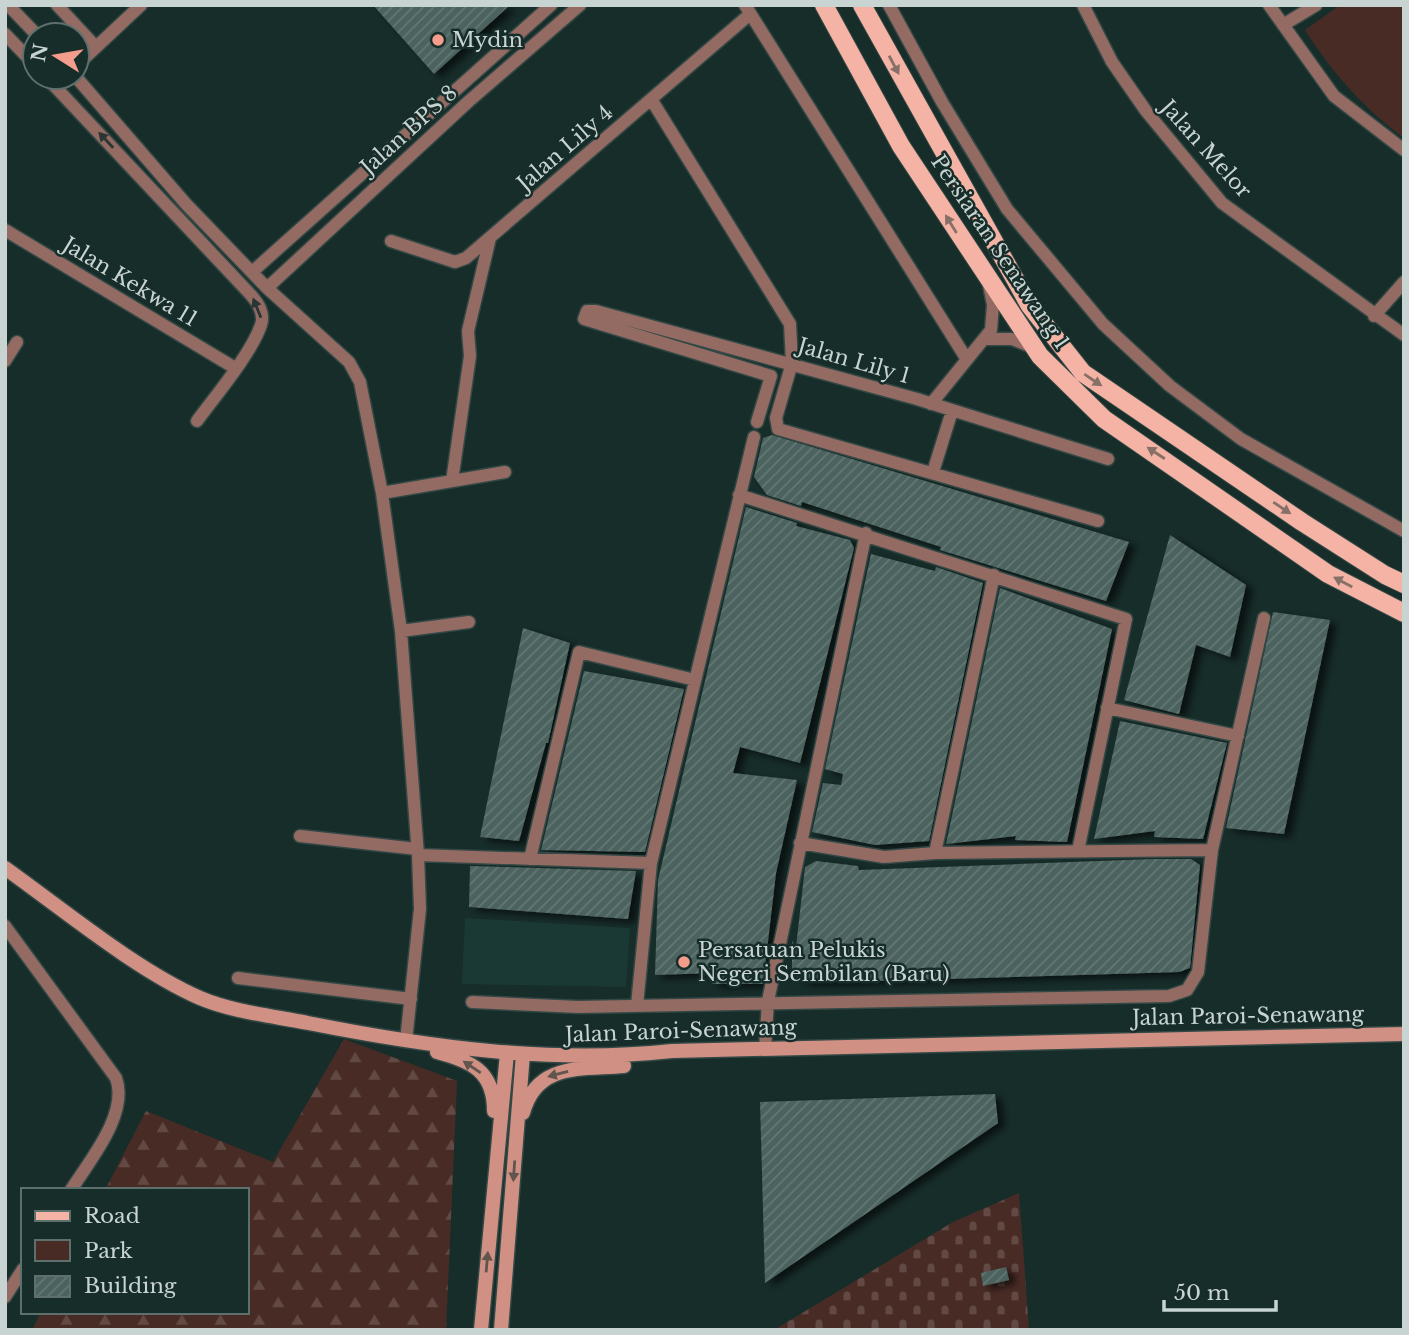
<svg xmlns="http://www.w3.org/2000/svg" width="1409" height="1335" viewBox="0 0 1409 1335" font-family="'Libre Baskerville',serif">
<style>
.built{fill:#1a3935}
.forest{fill:url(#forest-firs)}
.cemetery{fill:url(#cemetery-stones)}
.park{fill:#492b25}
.building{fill:url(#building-hatch);filter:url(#shadow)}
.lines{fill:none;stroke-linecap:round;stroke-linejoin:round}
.street-casing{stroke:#334845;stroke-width:15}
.secondary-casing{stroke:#334845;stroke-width:17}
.primary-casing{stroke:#334845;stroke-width:20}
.street{stroke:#936b63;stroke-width:12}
.secondary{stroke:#d19084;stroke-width:14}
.primary{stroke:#f5b3a5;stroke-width:18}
.oneway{fill:#867068}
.oneway2{fill:#2a3633}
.oneway3{fill:#61554e}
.poi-dot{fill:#f49d8c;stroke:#172d2a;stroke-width:2.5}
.labels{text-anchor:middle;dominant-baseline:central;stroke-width:5;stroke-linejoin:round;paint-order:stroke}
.poi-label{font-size:21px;fill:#c8d4d2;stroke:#172d2a;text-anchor:start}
.street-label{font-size:21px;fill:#c8d4d2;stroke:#172d2a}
</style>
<defs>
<pattern id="forest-firs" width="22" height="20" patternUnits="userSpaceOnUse" patternTransform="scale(1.75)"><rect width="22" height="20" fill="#492b25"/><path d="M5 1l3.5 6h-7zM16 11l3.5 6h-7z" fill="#624944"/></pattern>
<pattern id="cemetery-stones" width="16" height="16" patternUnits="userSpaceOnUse" patternTransform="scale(1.75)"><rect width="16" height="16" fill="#492b25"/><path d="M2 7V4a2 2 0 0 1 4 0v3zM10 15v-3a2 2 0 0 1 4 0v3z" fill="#624944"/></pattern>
<pattern id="building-hatch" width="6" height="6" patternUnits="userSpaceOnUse" patternTransform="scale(1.75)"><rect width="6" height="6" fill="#4b625e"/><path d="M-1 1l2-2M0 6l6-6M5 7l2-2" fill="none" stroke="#637874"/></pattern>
<filter id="shadow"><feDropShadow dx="7" dy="4" stdDeviation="3.5" flood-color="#0009"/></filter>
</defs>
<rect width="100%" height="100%" fill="#172d2a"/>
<path class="built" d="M 465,918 L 630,928 L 626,987 L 462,984 Z"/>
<path class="forest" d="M 344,1039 L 457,1081 L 446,1330 L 32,1330 L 41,1312 L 247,1312 L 247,1190 L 105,1190 L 146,1111 L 273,1162 Z"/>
<path class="cemetery" d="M 1019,1193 L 1029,1330 L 774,1330 L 953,1222 Z"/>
<path class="park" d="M 1340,5 L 1404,5 L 1404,138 C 1364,109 1331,71 1305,30 Z"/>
<path class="building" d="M 373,5 L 510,5 L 434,74 Z
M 772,435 L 1129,542 L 1106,601 L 940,550 L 941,547 L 802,502 L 801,506 L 767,495 L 754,477 L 763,438 Z
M 746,507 L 797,523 L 796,526 L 850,540 L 854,548 L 800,763 L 740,747 L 733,773 L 797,780 L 776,873 L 763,984 L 712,984 L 713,973 L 655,975 L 658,880 Z
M 1170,535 L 1246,585 L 1230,657 L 1196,645 L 1179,714 L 1124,700 Z
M 871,554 L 935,571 L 936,567 L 983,583 L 929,841 L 875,845 L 812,832 L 823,783 L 841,785 L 843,774 L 825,769 Z
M 1000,588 L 1112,629 L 1067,842 L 1015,840 L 1016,836 L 946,844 Z
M 1273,612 L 1330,620 L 1284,834 L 1226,828 Z
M 523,628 L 570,643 L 548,743 L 546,743 L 519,841 L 480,837 Z
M 584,671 L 684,689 L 645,852 L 541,850 Z
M 1120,721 L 1227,743 L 1203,839 L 1154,837 L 1155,831 L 1094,839 Z
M 1154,859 L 1191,859 L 1200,865 L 1190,968 L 1179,972 L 844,982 L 805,982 L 792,973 L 792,941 L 796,947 L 805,867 L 816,861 L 858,866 L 859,870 Z
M 470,866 L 636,871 L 628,919 L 469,907 Z
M 995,1094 L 998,1123 L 765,1283 L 760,1102 Z
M 1006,1267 L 1009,1280 L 983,1286 L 981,1273 Z"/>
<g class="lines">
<g class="street-casing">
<path id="street" d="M 8,5 L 37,35
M 57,5 L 96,47
M 745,5 L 966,358
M 889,5 L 942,102 L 1007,209 L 1103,324 L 1170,386 L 1241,439 L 1404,531
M 1083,5 L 1112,62 L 1146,111 L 1222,203 L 1404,335
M 1269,5 L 1334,96 L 1404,150
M 1283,25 L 1316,5
M 5,34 L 35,65
M 77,65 L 141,5
M 46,77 L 251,295 C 258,303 265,313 261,325 C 251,354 216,395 197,421
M 76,77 L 186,204 L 267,288 L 349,362 L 360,382 L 382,493 L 401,631 L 418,855 L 420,909 L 406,1041
M 651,99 L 790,324 L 792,363 L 776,418 L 778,429 L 1098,521
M 5,230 L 235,368
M 391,241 L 455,262 L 466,258 L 749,15
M 252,272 L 551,5
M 267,288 L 469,101 L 580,5
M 1374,316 L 1404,282
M 985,339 L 1012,339 L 1032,347
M 5,361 L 17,342
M 931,404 L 991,330 L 993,305 L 989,285
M 757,422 L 771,376 L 584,319 L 587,311 L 596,311 L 917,399 L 1108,459
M 933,472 L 952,411
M 452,481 L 470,356 L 468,331 L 490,238
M 382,493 L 505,472
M 739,495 L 1126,619 L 1078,851
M 401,631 L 469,622
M 1107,708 L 1238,736
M 300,836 L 417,849
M 800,843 L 884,857 L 935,853 L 1212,850
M 935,853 L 994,575
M 418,855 L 651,863
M 530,859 L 579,652 L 695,680
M 5,926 L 116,1078 C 129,1114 90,1160 71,1190
M 238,978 L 411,999
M 472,1002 L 578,1007 L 1169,996 L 1187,990 L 1198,972 L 1212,850 L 1264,618
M 637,1005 L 651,863 L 754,437
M 765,1049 L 768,1001 L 866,533
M 5,1297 L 23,1269"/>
</g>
<g class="secondary-casing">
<path id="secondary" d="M 5,868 C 64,910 136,970 200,998 C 233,1012 273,1016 308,1023 C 429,1047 550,1064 672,1051 L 1404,1034
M 437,1052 C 471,1061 494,1071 494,1111
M 523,1113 C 537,1062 581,1070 624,1066
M 481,1330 L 507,1053
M 501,1330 L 523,1054"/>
</g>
<g class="primary-casing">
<path id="primary" d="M 824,5 L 901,146 L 1040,356 L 1104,419 L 1328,574 L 1404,613
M 862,5 L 1030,306 L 1083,373 L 1302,522 L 1385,575 L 1404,584"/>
</g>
<use href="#street" class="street"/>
<use href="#secondary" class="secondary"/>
<use href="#primary" class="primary"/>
</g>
<defs><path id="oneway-solid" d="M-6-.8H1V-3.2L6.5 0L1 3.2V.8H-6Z" transform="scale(1.75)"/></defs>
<g class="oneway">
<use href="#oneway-solid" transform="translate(894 65) rotate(62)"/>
<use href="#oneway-solid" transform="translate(951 224) rotate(-122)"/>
<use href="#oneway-solid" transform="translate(1093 380) rotate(34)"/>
<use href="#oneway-solid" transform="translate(1156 453) rotate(-147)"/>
<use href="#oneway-solid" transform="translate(1282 508) rotate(34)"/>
<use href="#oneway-solid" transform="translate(1343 582) rotate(-152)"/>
</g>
<g class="oneway2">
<use href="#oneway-solid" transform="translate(106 140) rotate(-133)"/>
<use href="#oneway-solid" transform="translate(257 308) rotate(-112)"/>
</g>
<g class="oneway3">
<use href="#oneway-solid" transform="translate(472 1067) rotate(-146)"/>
<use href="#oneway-solid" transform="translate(558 1074) rotate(165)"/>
<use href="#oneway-solid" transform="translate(514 1171) rotate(94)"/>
<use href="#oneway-solid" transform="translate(487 1262) rotate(-85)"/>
</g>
<g class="poi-dot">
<circle cx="438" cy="40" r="7"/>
<circle cx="684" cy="962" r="7"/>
</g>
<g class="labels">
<g class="poi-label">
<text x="452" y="40">Mydin</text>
<text x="698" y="950">Persatuan Pelukis<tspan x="698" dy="24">Negeri Sembilan (Baru)</tspan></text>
</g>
<g class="street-label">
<text transform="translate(409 130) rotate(-42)">Jalan BPS 8</text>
<text transform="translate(565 148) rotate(-41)">Jalan Lily 4</text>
<text transform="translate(1206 149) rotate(48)">Jalan Melor</text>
<text transform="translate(1000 252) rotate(56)">Persiaran Senawang 1</text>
<text transform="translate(130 282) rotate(31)">Jalan Kekwa 11</text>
<text transform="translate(854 361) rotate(16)">Jalan Lily 1</text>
<text transform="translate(1248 1016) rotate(-1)">Jalan Paroi-Senawang</text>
<text transform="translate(681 1031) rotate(-2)">Jalan Paroi-Senawang</text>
</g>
</g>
<rect width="1409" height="1335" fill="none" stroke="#c8d4d2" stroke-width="14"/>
<rect x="21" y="1188" width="228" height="126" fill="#172d2a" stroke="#5e706d" stroke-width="2"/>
<rect x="35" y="1211" width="35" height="10" fill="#f5b3a5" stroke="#5e706d" stroke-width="2"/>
<text x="84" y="1223" font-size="21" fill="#c8d4d2">Road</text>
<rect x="35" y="1240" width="35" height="21" fill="#492b25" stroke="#5e706d" stroke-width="2"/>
<text x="84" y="1258" font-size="21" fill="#c8d4d2">Park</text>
<rect x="35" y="1276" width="35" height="21" fill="url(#building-hatch)" stroke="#5e706d" stroke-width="2"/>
<text x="84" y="1293" font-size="21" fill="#c8d4d2">Building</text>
<g transform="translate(56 56) rotate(281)"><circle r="33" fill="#172d2a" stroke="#5e706d" stroke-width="2"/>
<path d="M0-5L12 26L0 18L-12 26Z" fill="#f49d8c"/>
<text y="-10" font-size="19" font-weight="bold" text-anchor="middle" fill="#c8d4d2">N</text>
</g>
<path d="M1164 1300v10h112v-10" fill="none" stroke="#c8d4d2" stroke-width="3.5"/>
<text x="1174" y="1300" font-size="21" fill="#c8d4d2" stroke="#172d2a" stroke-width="5" paint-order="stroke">50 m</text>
</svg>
